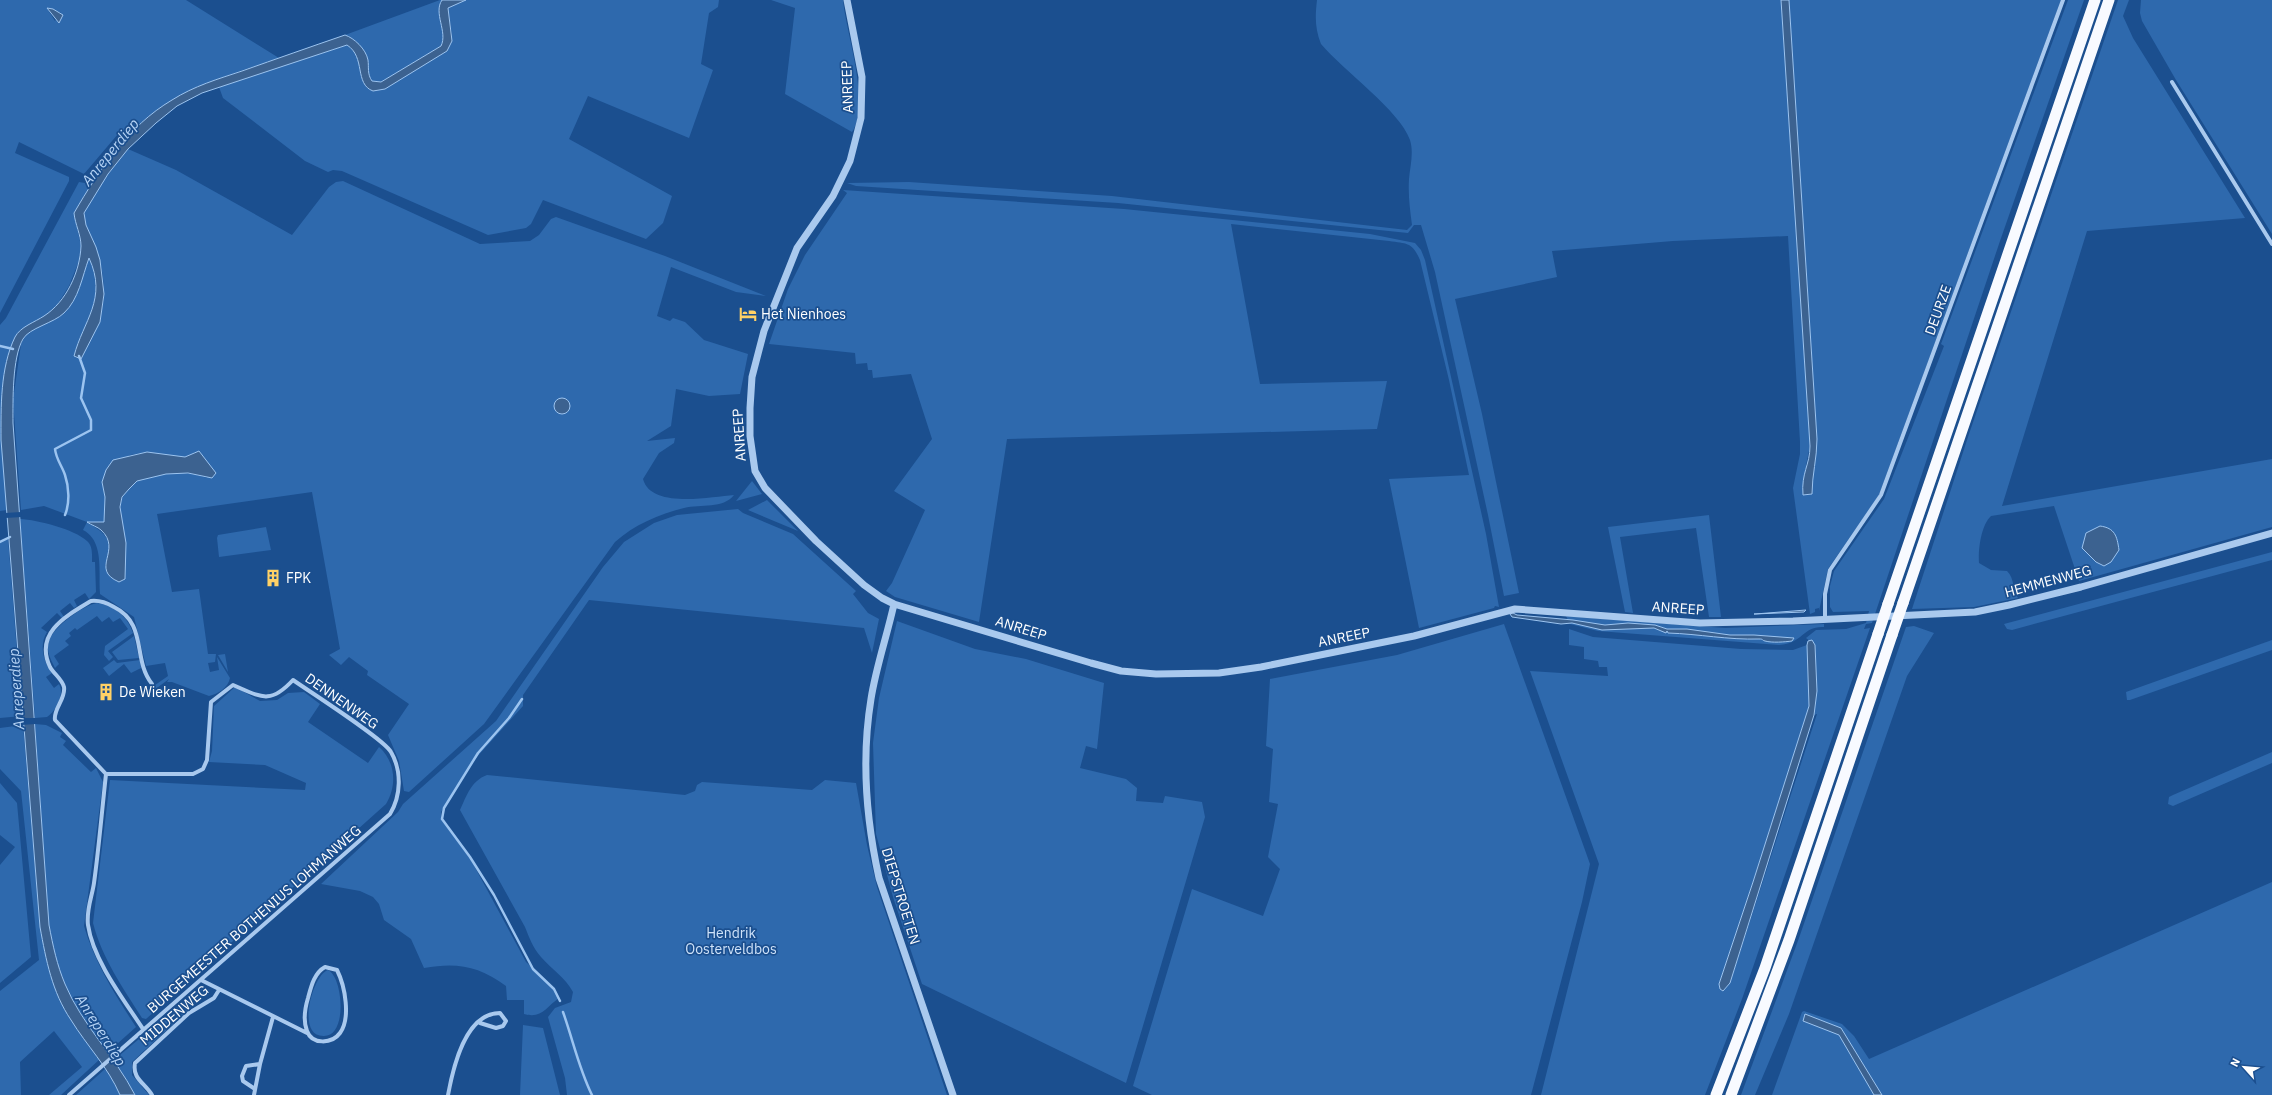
<svg xmlns="http://www.w3.org/2000/svg" width="2272" height="1095" viewBox="0 0 2272 1095" font-family="'IBM Plex Sans',sans-serif">
<style>
.green{fill:#2e69ad;fill-rule:evenodd}
.water{fill:#3c6290;stroke:#9cc4f0}
.pier{fill:#1b4f8f}
.lines{fill:none;stroke-linecap:round;stroke-linejoin:round}
.stream{stroke:#9cc4f0;stroke-width:2.5}
.minor{stroke:#a9c9ee;stroke-width:4}
.tertiary{stroke:#a9c9ee;stroke-width:7}
.trunk{stroke:#f8faff;stroke-width:11}
.trunk-bridge{stroke:#f8faff;stroke-width:11}
.labels{text-anchor:middle;dominant-baseline:central;stroke-width:3.5;stroke-linejoin:round;paint-order:stroke}
.street-label{font-size:14px;fill:#fff;stroke:#1b4f8f}
.poi-label{font-size:14px;fill:#fff;stroke:#1b4f8f;text-anchor:start}
.park-label{font-size:14px;fill:#cfe3fa;stroke:#1b4f8f}
.water-label{font-size:15px;font-style:italic;fill:#b5d3f5;stroke:#1b4f8f}
</style>
<rect width="100%" height="100%" fill="#1b4f8f"/>
<path class="green" d="M 0,0 L 186,0 L 279,58 C 224,77 164,92 126,139 L 118,134 L 84,174 L 19,142 L 15,153 L 69,177 L 69,181 L 0,313 ZM 47,8 L 61,13 L 55,21 Z
M 440,0 L 442,0 C 433,13 449,32 441,46 L 381,82 L 372,81 C 367,74 369,67 368,60 C 366,51 353,37 345,35 Z
M 466,0 L 719,0 L 718,7 L 709,13 L 701,64 L 713,70 L 689,138 L 588,96 L 569,139 L 672,196 L 663,223 L 646,239 L 543,200 L 531,224 L 526,228 L 488,235 L 342,171 L 333,170 L 328,172 L 305,161 L 223,98 L 219,87 L 347,45 C 363,55 358,75 368,89 L 412,71 L 447,51 L 452,35 L 448,8 Z
M 771,0 L 843,0 C 846,33 871,104 852,132 L 785,94 L 795,8 Z
M 1317,0 L 1781,0 L 1810,446 L 1806,465 L 1812,494 C 1812,475 1817,458 1817,439 L 1789,0 L 2061,0 L 1879,495 L 1828,569 L 1819,611 L 1819,608 L 1815,609 L 1815,612 L 1810,614 L 1793,488 L 1800,454 L 1800,442 L 1788,236 L 1673,241 L 1552,251 L 1557,277 L 1455,299 L 1482,414 L 1519,593 L 1504,596 L 1488,515 L 1435,272 L 1421,225 L 1414,225 L 1408,233 L 1118,203 L 856,186 L 847,183 L 909,182 L 1112,196 L 1407,230 L 1412,225 C 1410,210 1408,195 1409,179 C 1410,167 1414,153 1410,140 C 1400,111 1343,70 1321,44 C 1315,29 1315,17 1317,0 Z
M 2068,0 L 2084,0 L 2000,241 L 1872,623 L 1866,624 L 1864,629 L 1870,628 L 1742,999 L 1705,1095 L 1541,1095 L 1599,864 L 1530,671 L 1608,676 L 1607,667 L 1599,667 L 1598,661 L 1584,659 L 1584,647 L 1569,645 L 1569,629 L 1593,637 L 1741,649 L 1793,650 L 1807,645 L 1809,706 L 1753,882 L 1719,984 L 1720,989 L 1723,991 L 1730,983 L 1817,714 L 1814,715 L 1817,691 L 1815,645 L 1806,638 L 1816,630 L 1846,629 L 1866,623 L 1869,611 L 1833,612 L 1830,607 L 1830,586 L 1834,571 L 1884,499 L 1944,346 L 1941,344 Z
M 2118,0 L 2129,0 L 2123,16 L 2133,38 L 2245,218 L 2087,231 L 2002,506 L 2272,459 L 2272,527 L 2079,581 L 2054,506 L 1991,516 C 1981,525 1978,550 1979,563 L 1991,570 L 2007,571 C 2015,579 2012,589 2018,598 L 1974,607 L 1912,609 L 1969,434 Z
M 2141,0 L 2272,0 L 2272,234 L 2176,80 L 2142,21 L 2140,13 Z
M 128,149 L 176,170 L 292,235 L 329,187 L 336,182 L 343,181 L 480,244 L 530,241 L 539,235 L 551,219 L 556,217 L 665,256 L 766,296 L 736,292 L 671,267 L 657,316 L 670,321 L 673,318 L 685,322 L 704,340 L 748,354 L 740,394 L 709,396 L 676,389 L 671,426 L 647,441 L 675,438 L 674,443 L 659,453 L 643,479 C 651,509 710,497 734,495 C 723,509 701,504 684,508 C 659,514 634,525 615,542 L 484,724 L 409,792 L 404,791 L 399,761 L 388,735 L 409,704 L 367,675 L 368,671 L 349,657 L 341,665 L 329,655 L 340,649 L 312,492 L 157,514 L 172,592 L 199,589 L 208,654 L 216,654 L 215,662 L 208,663 L 210,672 L 219,670 L 217,657 L 230,678 C 228,688 218,694 209,696 L 172,682 L 167,682 L 169,679 L 150,693 L 148,690 L 168,676 L 165,663 L 146,666 L 134,617 L 100,594 C 98,574 105,541 83,530 L 87,522 L 44,506 L 21,510 L 13,400 L 21,344 L 27,333 L 64,313 L 74,300 L 89,258 C 98,277 97,302 89,322 C 84,334 77,344 75,357 L 81,359 C 89,337 104,317 104,293 C 104,278 101,262 96,248 C 93,239 86,230 84,220 C 81,205 118,162 128,149 ZM 147,452 C 161,454 184,464 195,452 L 207,478 C 184,469 130,470 122,499 C 117,514 125,527 125,542 C 126,551 124,560 124,569 L 105,566 C 113,544 110,535 88,523 L 104,522 L 105,497 L 102,482 L 130,455 Z
M 79,182 L 91,184 L 74,213 L 81,246 L 79,261 L 69,286 L 54,310 L 15,337 L 7,364 L 1,413 L 7,510 L 0,511 L 0,325 L 6,318 Z
M 843,190 L 1124,209 L 1370,234 L 1415,243 L 1421,250 L 1425,260 L 1486,534 L 1499,607 L 1495,606 L 1494,608 L 1419,628 L 1389,479 L 1469,475 L 1449,380 L 1420,260 C 1412,242 1408,244 1389,241 L 1231,224 L 1260,384 L 1387,381 L 1377,429 L 1007,439 L 979,622 L 895,597 L 886,591 L 892,583 L 925,510 L 894,491 L 932,439 L 911,374 L 873,378 L 872,370 L 868,370 L 867,363 L 856,364 L 855,353 L 769,344 L 788,289 L 805,255 L 847,193 Z
M 752,481 L 762,494 L 736,501 Z
M 767,500 L 798,531 L 748,510 Z
M 738,509 L 743,513 L 793,534 L 856,591 L 853,594 L 868,613 L 879,619 L 872,653 L 864,628 L 589,600 L 523,695 L 523,706 L 475,759 L 441,812 L 441,818 L 471,860 L 526,962 L 554,988 L 559,998 C 546,1007 542,1019 524,1014 L 524,1000 L 507,1000 L 506,986 C 479,966 457,962 424,968 L 411,939 L 384,920 L 379,904 L 373,897 L 360,891 L 321,884 L 398,812 L 403,804 L 496,721 L 603,567 L 624,542 L 654,523 L 677,515 Z
M 1709,515 L 1721,617 L 1709,617 L 1696,528 L 1620,537 L 1633,613 L 1625,612 L 1608,527 Z
M 20,519 C 38,520 74,529 87,541 C 93,546 92,555 92,562 L 95,562 L 96,592 L 89,599 L 85,593 L 74,600 L 77,606 L 74,608 L 70,603 L 60,611 L 64,617 L 62,618 L 57,613 L 41,628 L 47,632 C 39,645 43,661 52,673 L 46,677 L 54,688 L 59,684 C 65,695 56,711 47,717 L 35,718 Z
M 266,527 L 271,550 L 219,557 L 217,538 L 218,535 Z
M 8,538 L 22,716 L 0,718 L 0,541 Z
M 2272,552 L 2272,560 L 2012,630 L 2007,629 L 2004,624 Z
M 97,603 C 114,605 128,617 133,633 L 108,651 L 113,657 L 109,661 L 104,655 L 105,646 L 128,629 L 120,618 L 113,622 L 109,617 L 102,622 L 97,616 L 77,630 L 75,628 L 69,633 L 71,636 L 65,641 L 69,645 L 54,656 L 59,664 L 55,668 C 51,660 47,653 48,644 C 50,629 83,605 97,603 Z
M 1566,616 L 1725,628 L 1824,624 L 1824,627 C 1802,626 1804,643 1779,645 L 1598,631 L 1570,624 Z
M 897,621 L 975,649 L 1026,659 L 1104,683 L 1097,749 L 1086,746 L 1080,768 L 1126,779 L 1137,788 L 1136,801 L 1163,803 L 1165,796 L 1202,802 L 1205,817 L 1126,1083 L 922,984 L 893,897 L 876,834 L 873,743 L 879,698 Z
M 1504,624 L 1590,864 L 1582,902 L 1531,1095 L 1152,1095 L 1133,1086 L 1192,889 L 1263,916 L 1280,869 L 1268,857 L 1278,804 L 1269,802 L 1273,749 L 1266,746 L 1270,679 L 1397,655 Z
M 1914,626 L 1934,633 L 1907,676 L 1789,1014 L 1755,1095 L 1741,1095 L 1799,938 L 1906,627 Z
M 134,636 L 139,658 L 118,660 L 112,652 Z
M 2272,640 L 2272,650 L 2130,700 L 2127,700 L 2126,692 Z
M 225,654 L 228,672 L 218,655 Z
M 114,660 L 117,663 L 140,660 L 141,668 L 131,673 L 124,664 L 109,676 L 103,668 Z
M 235,687 L 260,701 L 277,700 L 288,693 L 304,692 L 320,704 L 308,722 L 368,763 L 379,747 C 396,762 397,786 386,804 L 146,1019 L 142,1018 C 123,988 102,958 93,923 L 110,780 L 305,790 L 306,783 L 265,765 L 209,762 L 212,751 L 214,706 Z
M 35,724 L 46,725 L 62,733 L 60,737 L 66,741 L 63,745 L 91,772 L 96,768 L 103,782 L 84,926 C 95,963 115,995 136,1027 L 107,1053 C 89,1026 69,999 58,967 C 54,954 52,939 49,925 Z
M 23,725 L 40,927 L 71,1020 L 100,1059 L 61,1095 L 49,1095 L 82,1067 L 54,1031 L 20,1062 L 21,1095 L 0,1095 L 0,991 L 39,960 L 21,791 L 0,769 L 0,728 Z
M 2272,752 L 2272,763 L 2173,806 L 2168,804 L 2169,797 L 2173,795 Z
M 487,775 L 685,795 L 695,791 L 697,785 L 702,782 L 812,790 L 825,780 L 856,783 L 867,845 L 877,887 L 947,1095 L 567,1095 L 565,1078 L 548,1017 L 555,1008 L 571,1002 L 573,992 C 565,977 552,970 541,957 C 533,948 529,937 525,927 L 460,810 C 467,795 471,781 487,775 Z
M 0,783 L 17,803 L 31,957 L 0,983 L 0,865 L 15,847 L 0,835 Z
M 2272,882 L 2272,1095 L 1772,1095 L 1802,1012 L 1804,1011 L 1842,1024 L 1854,1036 L 1869,1059 Z
M 328,970 C 343,977 348,1036 324,1036 C 295,1037 313,974 328,970 Z
M 201,987 L 210,990 L 132,1062 L 132,1075 L 149,1095 L 135,1095 L 114,1060 Z
M 523,1025 L 543,1028 L 560,1095 L 520,1095 Z
M 105,1069 L 113,1079 L 120,1095 L 76,1095 Z"/>
<path class="water" d="M 442,0 L 466,0 L 448,8 L 452,41 L 447,51 L 385,89 L 373,91 C 354,84 366,57 347,45 L 202,93 L 177,106 L 156,123 L 128,149 L 108,174 L 84,213 L 86,225 L 96,247 L 100,260 L 104,294 L 100,322 L 81,359 L 74,356 C 83,321 108,299 89,258 C 82,277 79,299 64,313 C 54,323 29,328 23,339 C 12,358 13,401 13,423 L 49,925 C 53,946 57,965 65,984 C 82,1025 115,1056 135,1095 L 120,1095 C 108,1067 87,1046 71,1020 C 52,992 46,960 40,927 L 1,440 C 1,407 0,368 15,337 C 20,327 35,322 44,316 C 66,302 80,272 81,246 C 81,235 75,224 74,213 C 99,170 128,126 172,100 C 194,86 218,79 242,71 C 276,59 310,47 345,35 C 354,38 366,49 368,60 C 369,67 367,74 372,81 L 381,82 L 441,46 C 448,32 433,13 442,0 Z
M 1781,0 L 1789,0 L 1817,439 C 1817,458 1812,475 1812,494 L 1803,495 C 1801,473 1810,465 1810,446 Z
M 47,8 L 53,9 L 63,15 L 59,23 Z
M554 406a8 8 0 1 1 16 0a8 8 0 1 1-16 0Z
M 199,451 L 216,473 L 212,478 L 188,473 L 166,474 L 137,481 L 129,489 L 122,497 L 120,507 L 126,543 L 125,579 L 119,582 C 89,569 123,550 101,530 C 98,527 91,525 87,522 L 104,522 L 105,497 L 102,482 L 106,470 L 113,460 L 147,452 L 185,457 Z
M 2100,526 C 2115,528 2117,536 2119,550 L 2111,562 L 2104,566 L 2096,562 L 2082,548 L 2086,533 Z
M 1806,610 L 1804,612 L 1754,614 L 1755,614 Z
M 1513,613 L 1517,615 L 1573,620 L 1605,625 L 1628,623 L 1655,625 L 1667,629 L 1687,629 L 1730,635 L 1754,635 L 1794,638 L 1792,641 C 1785,642 1772,643 1765,641 C 1761,640 1764,639 1759,639 C 1728,640 1699,634 1668,633 L 1667,631 L 1666,633 L 1654,628 L 1602,630 L 1572,623 L 1561,624 L 1512,617 L 1510,614 Z
M 1812,640 L 1815,645 L 1817,691 L 1814,715 L 1730,983 L 1723,991 L 1720,989 L 1719,984 L 1753,882 L 1809,706 L 1807,645 L 1808,641 Z
M 1805,1014 L 1841,1028 L 1882,1095 L 1874,1095 L 1839,1035 L 1803,1021 Z"/>
<path class="pier" d="M 21,512 L 22,517 L 5,518 L 5,513 Z
M 21,718 L 36,718 L 36,724 L 21,725 Z"/>
<g class="lines">
<path class="stream" d="M 0,346 L 13,349
M 65,515 C 70,503 69,487 65,475 C 62,466 56,459 55,449 L 91,430 L 91,420 L 81,398 L 85,373 L 79,356
M 0,542 L 10,537
M 522,699 L 509,718 L 478,753 L 444,808 L 442,819 L 470,857 L 494,895 L 533,969 L 554,989 L 560,1001
M 563,1012 C 573,1040 579,1069 592,1095"/>
<path class="minor" d="M 2172,82 L 2272,244
M 1825,619 L 1825,594 L 1830,570 L 1881,495 L 2063,0
M 106,774 C 102,810 99,847 94,883 C 92,897 86,910 88,925 C 93,960 124,1000 143,1029
M 325,967 L 337,970 C 345,986 351,1018 340,1033 C 332,1044 312,1045 307,1031 C 303,1021 305,1008 308,998 C 311,987 314,973 325,967 Z
M 201,980 L 307,1033
M 255,1089 L 243,1081 L 242,1076 L 246,1066 L 260,1064
M 69,1095 L 390,814 C 401,796 402,771 391,752 C 384,739 310,692 293,680 C 270,705 261,697 233,685 L 211,702 L 207,760 L 203,769 L 193,774 L 106,774 L 55,720 C 53,709 66,699 64,687 C 62,679 54,674 50,667 C 34,633 66,616 91,601 C 100,600 107,603 114,607 C 148,624 132,659 152,684
M 152,1095 C 145,1083 132,1079 135,1063 L 189,1013 L 214,998 L 219,990
M 254,1095 L 260,1064 L 273,1017
M 448,1095 C 453,1068 465,1013 500,1013 L 506,1021 L 503,1026 L 496,1028 L 480,1023"/>
<path class="tertiary" d="M 847,0 L 862,77 L 861,118 L 850,161 L 833,196 L 797,248 L 764,331 L 752,377 L 750,408 L 750,436 L 755,471 L 765,488 L 816,541 L 864,585 L 882,598 L 894,604 L 1091,663 L 1121,671 L 1156,674 L 1219,673 L 1261,667 L 1414,636 L 1515,609 L 1700,623 L 1793,621 L 1975,612 L 2009,605 L 2081,587 L 2272,533
M 894,604 C 887,636 876,667 871,699 C 861,760 866,819 879,878 L 953,1095"/>
<path class="trunk" d="M 1903,603 L 2109,0
M 1888,604 L 2095,0
M 1716,1095 L 1765,968 L 1878,634
M 1731,1095 L 1789,940 L 1892,635"/>
<path class="trunk-bridge" d="M 1878,634 L 1888,604
M 1892,635 L 1903,603"/>
</g>
<defs>
<g id="hotel-bare" transform="scale(1.38)"><path d="M-6-4.5h1.5V1H6V5H4.5V3h-9V5H-6ZM-4 0a1.8 1.8 0 1 1 3.6 0ZM.5 0V-2.5h3Q6-2.5 6 0Z" fill="#ffd166" stroke="#1b4f8f" stroke-width="2.5" paint-order="stroke"/></g>
<g id="building-bare" transform="scale(1.38)"><path d="M-4-6H4V6H1V3H-1V6H-4ZM-2.5-4.3h1.7v1.8h-1.7ZM.8-4.3h1.7v1.8H.8ZM-2.5-1h1.7V.8h-1.7ZM.8-1h1.7V.8H.8Z" fill="#ffd166" stroke="#1b4f8f" stroke-width="2.5" paint-order="stroke"/></g>
</defs>
<g fill-rule="evenodd">
<use href="#hotel-bare" x="748" y="314"/>
<use href="#building-bare" x="273" y="578"/>
<use href="#building-bare" x="106" y="692"/>
</g>
<g class="labels">
<g class="street-label">
<text transform="translate(847 87) rotate(-92)">ANREEP</text>
<text transform="translate(1938 310) rotate(-70)">DEURZE</text>
<text transform="translate(739 435) rotate(-94)">ANREEP</text>
<text transform="translate(2048 581) rotate(-15)">HEMMENWEG</text>
<text transform="translate(1678 608) rotate(4)">ANREEP</text>
<text transform="translate(1021 628) rotate(17)">ANREEP</text>
<text transform="translate(1344 637) rotate(-11)">ANREEP</text>
<text transform="translate(342 701) rotate(35)">DENNENWEG</text>
<text transform="translate(901 896) rotate(73)">DIEPSTROETEN</text>
<text transform="translate(254 919) rotate(-41)">BURGEMEESTER BOTHENIUS LOHMANWEG</text>
<text transform="translate(174 1015) rotate(-40)">MIDDENWEG</text>
</g>
<g class="poi-label">
<text x="761" y="314">Het Nienhoes</text>
<text x="286" y="578">FPK</text>
<text x="119" y="692">De Wieken</text>
</g>
<g class="park-label">
<text x="731" y="933">Hendrik<tspan x="731" dy="16">Oosterveldbos</tspan></text>
</g>
<g class="water-label">
<text transform="translate(110 152) rotate(-51)">Anreperdiep</text>
<text transform="translate(16 689) rotate(-94)">Anreperdiep</text>
<text transform="translate(101 1030) rotate(58)">Anreperdiep</text>
</g>
</g>
<g transform="translate(2244 1067) rotate(297)" stroke="#1b4f8f" stroke-width="3" paint-order="stroke">
<path d="M0-3L7 15L0 10L-7 15Z" fill="#ffffff"/>
<text y="-6" font-size="11" font-weight="bold" text-anchor="middle" fill="#ffffff">N</text>
</g>
</svg>
